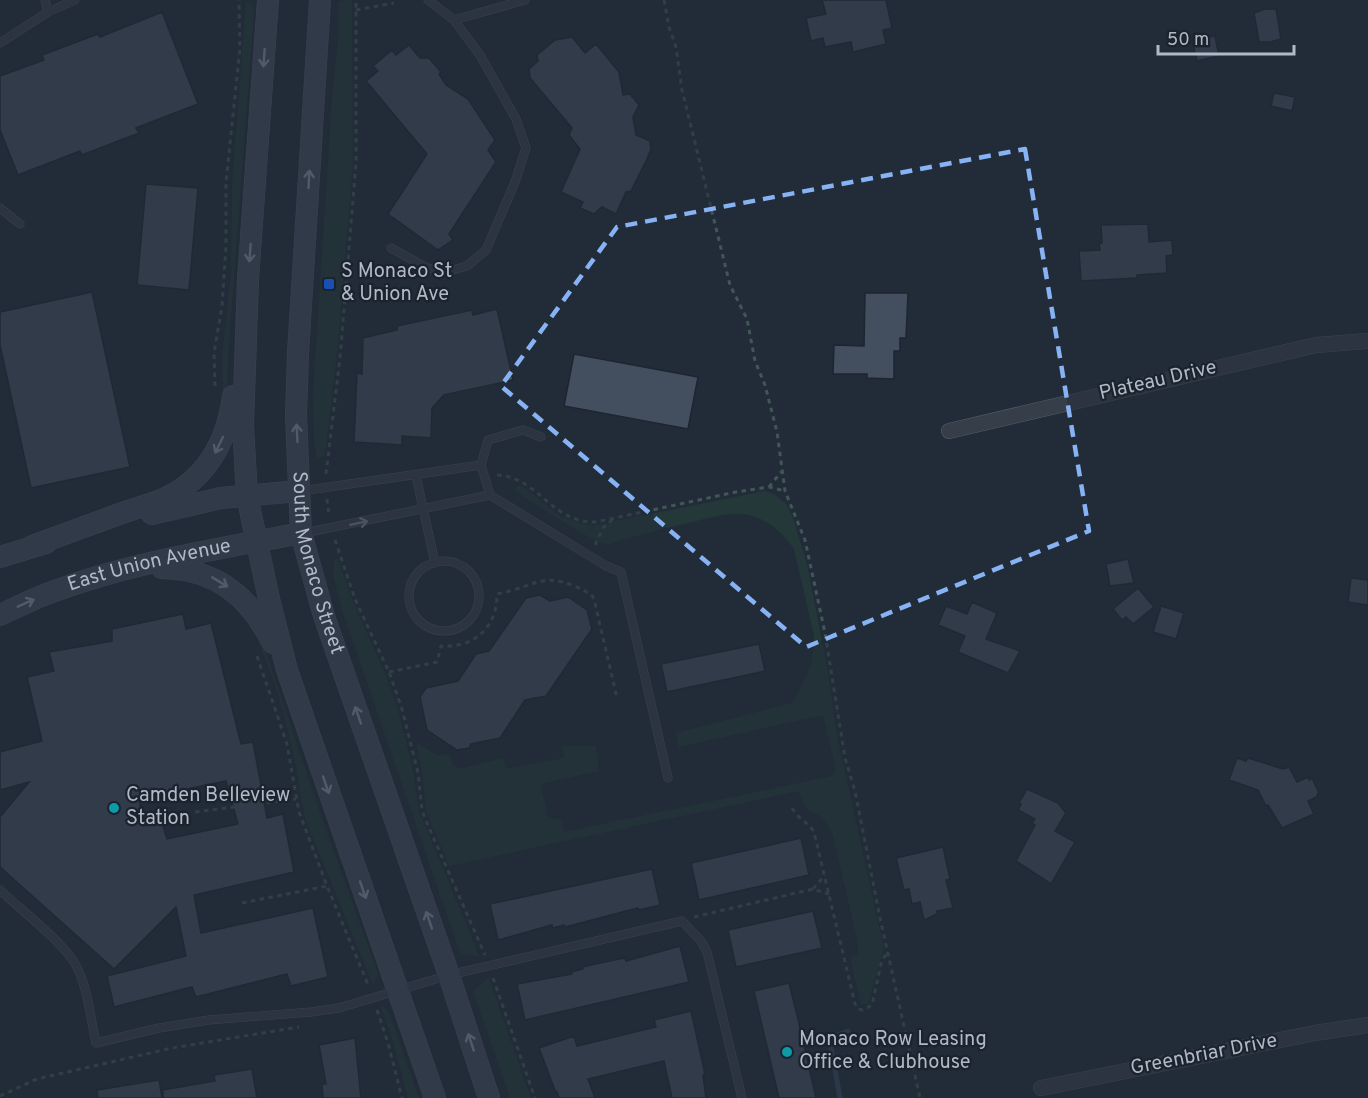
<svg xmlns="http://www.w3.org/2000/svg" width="1368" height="1098" viewBox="0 0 1368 1098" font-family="Overpass,sans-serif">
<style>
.green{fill:#24383a}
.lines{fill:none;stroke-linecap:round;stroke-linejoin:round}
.stream{stroke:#364760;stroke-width:5}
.building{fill:#434f5e;stroke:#1d2530;stroke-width:1.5;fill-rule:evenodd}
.lane-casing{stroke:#545c67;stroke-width:9}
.street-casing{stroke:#545c67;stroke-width:16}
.secondary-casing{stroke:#545c67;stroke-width:22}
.path{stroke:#425557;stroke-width:3;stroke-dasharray:4.5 4.5;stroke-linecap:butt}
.lane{stroke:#363e49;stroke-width:8}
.street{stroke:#363e49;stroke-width:15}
.secondary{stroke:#444d5c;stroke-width:21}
.oneway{stroke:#8b93a1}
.oneway2{stroke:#7a828e}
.marked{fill:none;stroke:#87b2f4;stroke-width:4.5;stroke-dasharray:12 8;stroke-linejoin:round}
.transit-dot{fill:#1a4fb4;stroke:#1b232e;stroke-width:2}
.culture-dot{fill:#0f9aa8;stroke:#1b232e;stroke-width:2}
.labels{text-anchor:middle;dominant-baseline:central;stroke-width:4.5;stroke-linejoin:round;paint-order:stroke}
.poi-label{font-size:20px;fill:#b1b9c6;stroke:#1b232e;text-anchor:start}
.street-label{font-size:20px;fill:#b1b9c6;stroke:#1b232e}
</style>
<rect width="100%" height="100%" fill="#222c39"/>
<path class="green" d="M 352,0 L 353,164 L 338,345 L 325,456 L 317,458 L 314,445 L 313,392 L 333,85 L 339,33 L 339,1 Z
M 246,2 L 251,3 L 254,12 L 228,357 L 227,406 L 212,439 L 221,408 L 223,394 L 222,356 L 231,273 L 232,185 Z
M 517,486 L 522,486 L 560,516 L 591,526 L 765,491 L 774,494 L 786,504 L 792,515 L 807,564 L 828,672 L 837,735 L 884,949 L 868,1004 L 861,1004 L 850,958 L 858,954 L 858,943 L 833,836 L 827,823 L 819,815 L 807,809 L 803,804 L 799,791 L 449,866 L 426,811 L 422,771 L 416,742 L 438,756 L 450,754 L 452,764 L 460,769 L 503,758 L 506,769 L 564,758 L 562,746 L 596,746 L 599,771 L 540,784 L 549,818 L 561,820 L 564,832 L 832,776 L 836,770 L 823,715 L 679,747 L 676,733 L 792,703 C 805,681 815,662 814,635 L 794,549 C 782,531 764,516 742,514 C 727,513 710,518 696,521 C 666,528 636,535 607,545 L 583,534 L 514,491 Z
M 338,559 L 353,602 L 385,673 L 398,710 L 412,765 L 419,811 L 480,957 L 460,953 L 342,610 L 333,576 L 334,560 Z
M 246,619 L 261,637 L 321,816 L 378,973 L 373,985 L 306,821 C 299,794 297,767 290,740 C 281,698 267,656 246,619 Z
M 489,978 L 528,1090 L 531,1098 L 510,1098 L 473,991 Z
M 380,1004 L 389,1012 L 419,1098 L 408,1098 L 394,1045 Z"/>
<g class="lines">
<path class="stream" d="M 837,1035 L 848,1031
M 830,1042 L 840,1098"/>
</g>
<path class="building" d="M 822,0 L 886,0 L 892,28 L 883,30 L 886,44 L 853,52 L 851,42 L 825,47 L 823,38 L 811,41 L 806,18 L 826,14 Z
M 1265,9 L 1276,9 L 1281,39 L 1270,42 L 1259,42 L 1254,13 Z
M 162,12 L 198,104 L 136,128 L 139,133 L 82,155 L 80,151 L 18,175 L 0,130 L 0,76 L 44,60 L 42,55 L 98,34 L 100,37 Z
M 1215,36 L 1219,56 L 1197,61 L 1192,40 Z
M 572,37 L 585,53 L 596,44 L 619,72 L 623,95 L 630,94 L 639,105 L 633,117 L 636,135 L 650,141 L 651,149 L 647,159 L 631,191 L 626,192 L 616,214 L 602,207 L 594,214 L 580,208 L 583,202 L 561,192 L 580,149 L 569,135 L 572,128 L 530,78 L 529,69 L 538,61 L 537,55 L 555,40 Z
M 409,45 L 420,58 L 429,58 L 441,72 L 439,74 L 446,85 L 468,99 L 495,140 L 488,150 L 496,162 L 449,234 L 453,240 L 438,250 L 388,214 L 427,154 L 366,81 L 378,71 L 373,66 L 392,50 L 396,55 Z
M 1274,93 L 1295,97 L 1292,111 L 1271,106 Z
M 146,184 L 198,188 L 189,290 L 137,285 Z
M 1148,224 L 1149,242 L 1172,240 L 1173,255 L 1166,256 L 1167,273 L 1137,275 L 1137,278 L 1081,281 L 1079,251 L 1100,250 L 1099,243 L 1102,243 L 1101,225 Z
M 92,292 L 130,467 L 31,488 L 0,345 L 0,312 Z
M 865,293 L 908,293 L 906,338 L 900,338 L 900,351 L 894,351 L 894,379 L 867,378 L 867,374 L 833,374 L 834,345 L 864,346 Z
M 497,309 L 513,380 L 444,395 L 432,408 L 431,438 L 402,436 L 402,445 L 354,442 L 357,373 L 362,374 L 363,338 L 397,330 L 397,326 L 472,310 L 473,315 Z
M 574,354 L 698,377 L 688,429 L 564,406 Z
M 1128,559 L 1134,583 L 1110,586 L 1106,564 Z
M 1351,578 L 1368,580 L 1368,605 L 1348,602 Z
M 1138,588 L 1154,607 L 1133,624 L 1126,617 L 1122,620 L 1113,609 Z
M 540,595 L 550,601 L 568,597 L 587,610 L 592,629 L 546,696 L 525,700 L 500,738 L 471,744 L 469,748 L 457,750 L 427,730 L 420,697 L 426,688 L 458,681 L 476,654 L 489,651 L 526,598 Z
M 972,602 L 997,613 L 986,639 L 1020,651 L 1008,673 L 958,652 L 965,636 L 938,625 L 946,606 L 967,614 Z
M 1161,606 L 1184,613 L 1176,639 L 1153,632 Z
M 183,614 L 186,629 L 211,623 L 241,744 L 253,742 L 267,818 L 283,814 L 294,872 L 194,895 L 201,933 L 313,908 L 328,977 L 291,986 L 287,974 L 196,997 L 192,987 L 114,1007 L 107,976 L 186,956 L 176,907 L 114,969 L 0,867 L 0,817 L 29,782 L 0,790 L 0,752 L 42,741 L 27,677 L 54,671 L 49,652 L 112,641 L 112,629 ZM 226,781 L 238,824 L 167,839 L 162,823 L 144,826 L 139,799 Z
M 759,644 L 765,671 L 667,692 L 661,664 Z
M 1237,758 L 1246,761 L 1248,758 L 1283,769 L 1289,767 L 1297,782 L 1308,777 L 1309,780 L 1312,778 L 1319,793 L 1317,794 L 1318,796 L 1308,801 L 1314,814 L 1282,828 L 1268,805 L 1266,806 L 1258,790 L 1229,780 Z
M 1027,789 L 1058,803 L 1066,813 L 1055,831 L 1075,842 L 1051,884 L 1016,861 L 1035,825 L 1032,823 L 1035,819 L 1018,810 L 1021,804 L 1019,803 Z
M 801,838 L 809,875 L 699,900 L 691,863 Z
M 943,847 L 950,879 L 946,880 L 953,908 L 937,911 L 937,914 L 924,920 L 920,902 L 912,904 L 909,889 L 904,890 L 896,858 Z
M 652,869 L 660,905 L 639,910 L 638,908 L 565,927 L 564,925 L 553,928 L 552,925 L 498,940 L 490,904 Z
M 813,911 L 822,948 L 736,967 L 728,930 Z
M 680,946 L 689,982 L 525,1020 L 517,984 L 572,974 L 571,972 L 583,969 L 582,967 L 614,960 L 625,958 L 626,961 Z
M 789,983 L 797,1015 L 816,1098 L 779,1098 L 754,991 Z
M 691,1011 L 705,1074 L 703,1075 L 706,1098 L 672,1098 L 664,1061 L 588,1079 L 595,1098 L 559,1098 L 557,1092 L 556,1093 L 539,1048 L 574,1036 L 577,1046 L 656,1027 L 654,1020 Z
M 355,1038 L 361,1098 L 323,1098 L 322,1084 L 326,1084 L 319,1045 Z
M 252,1069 L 257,1098 L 163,1098 L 163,1090 L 215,1081 L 214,1075 Z
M 159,1080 L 162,1098 L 98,1098 L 97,1090 Z"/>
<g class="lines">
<g class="lane-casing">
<path id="lane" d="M 45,0 L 48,12
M 454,20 L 525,0
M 0,43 L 48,12 L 75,0
M 0,208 L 20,224
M 391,248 L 427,268 L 449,271 L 467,266 L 486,250 L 515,182 L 526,148 L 516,119 L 480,55 L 454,20 L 428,0
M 541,437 L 523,430 L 488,440 L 481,465 L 490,495 L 606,566 L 621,572 L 668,778
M 416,476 L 435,563
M 301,491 L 481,465
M 304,533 L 490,495
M409 596a35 35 0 1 1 70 0a35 35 0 1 1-70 0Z
M 0,890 C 21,910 59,939 74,962 C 88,985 90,1017 96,1043 L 159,1028 L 209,1020 L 311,1012 L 339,1008 L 449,975 L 682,921 L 701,941 L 707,952 L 742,1098"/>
</g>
<g class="street-casing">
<path id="street" d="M 949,431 L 1316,345 L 1368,341
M 1041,1088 L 1315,1033 L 1368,1025"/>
</g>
<g class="secondary-casing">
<g id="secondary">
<path d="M 268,0 L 248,279 L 243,425 L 247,496 L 269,599 L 287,670 L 435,1098"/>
<path id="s1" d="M 320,0 L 298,353 L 296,416 L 301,533 L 324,616 L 449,975 L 489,1098"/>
<path d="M 152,514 L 221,498 L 299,491"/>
<path d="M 32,546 C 59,536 86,526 114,516 C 129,510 146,506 161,500 C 206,481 227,442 233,396"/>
<path d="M 0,557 L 46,543"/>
<path d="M 162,568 C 216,569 249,596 273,643"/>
<path id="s2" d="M 0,615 C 18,607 36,597 55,591 C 132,562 220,549 301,533"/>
</g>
</g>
<path class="path" d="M 664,0 L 669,27 L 676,47 L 682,90 L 730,285 L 747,319 L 755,361 L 765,385 L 777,432 L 785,491 L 805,540 L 825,633 L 845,758 L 855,791 L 880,918 L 920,1098
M 356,10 L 394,3
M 215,386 L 214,353 L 222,306 L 226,246 L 226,182 L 240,48 L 239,0
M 326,474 L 340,358 L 356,163 L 356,0
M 497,475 C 539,477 550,523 596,522 L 736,492 L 769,487 L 785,491
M 769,487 L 781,472
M 327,499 L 329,516
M 335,540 L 355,599 L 389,672 L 402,709 L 418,773 L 422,810 L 427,823 L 485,955
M 595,545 L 603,528 L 613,519
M 257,656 L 287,744 L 299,812 L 327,886 L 369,987
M 389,672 L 437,662 L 441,646 C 475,648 497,627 497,594 C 544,584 543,569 591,594 L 594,599 L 617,698
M 792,808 C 798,819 808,822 814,832 L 855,1004 L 858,1009 L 863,1010 L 872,1005 L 882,960 L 888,952
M 195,812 L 296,799
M 813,889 L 825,875
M 242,903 L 327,886
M 694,917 L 813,889 L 829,894
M 493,978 L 535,1098
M 377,1010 L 388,1043 L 402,1098
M 0,1096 L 37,1079 L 172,1048 L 299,1027"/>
<use href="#lane" class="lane"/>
<use href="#street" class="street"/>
<use href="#secondary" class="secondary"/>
</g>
<defs><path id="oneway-shaft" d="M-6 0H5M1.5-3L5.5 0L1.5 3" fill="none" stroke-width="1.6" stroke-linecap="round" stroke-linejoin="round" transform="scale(1.5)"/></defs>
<g class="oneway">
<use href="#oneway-shaft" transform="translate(264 58) rotate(94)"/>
<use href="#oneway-shaft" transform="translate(309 179) rotate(-87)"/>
<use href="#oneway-shaft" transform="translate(250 253) rotate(94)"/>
<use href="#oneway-shaft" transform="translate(297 433) rotate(-93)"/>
<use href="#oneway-shaft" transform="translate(219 445) rotate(116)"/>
<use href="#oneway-shaft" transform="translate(220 582) rotate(31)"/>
<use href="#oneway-shaft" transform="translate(26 603) rotate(-24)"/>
<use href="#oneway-shaft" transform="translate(358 715) rotate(-109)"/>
<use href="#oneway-shaft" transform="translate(326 785) rotate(71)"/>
<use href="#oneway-shaft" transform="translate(363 890) rotate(71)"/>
<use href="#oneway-shaft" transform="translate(429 920) rotate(-109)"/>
<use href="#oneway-shaft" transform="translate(471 1042) rotate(-108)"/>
</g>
<use class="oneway2" href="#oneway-shaft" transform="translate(359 523) rotate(-12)"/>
<path d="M0 0H1368V1098H0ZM 1025,149 L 1089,531 L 806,647 L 501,386 L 617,227 Z" fill="#222c39" fill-opacity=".55" fill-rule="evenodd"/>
<path class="marked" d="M 1025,149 L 1089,531 L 806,647 L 501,386 L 617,227 Z"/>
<rect class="transit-dot" x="323" y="278" width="12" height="12" rx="3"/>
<g class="culture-dot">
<circle cx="114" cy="808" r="6"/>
<circle cx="787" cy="1052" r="6"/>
</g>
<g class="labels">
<g class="poi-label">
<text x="341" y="272">S Monaco St<tspan x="341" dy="23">&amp; Union Ave</tspan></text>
<text x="126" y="796">Camden Belleview<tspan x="126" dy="23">Station</tspan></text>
<text x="799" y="1040">Monaco Row Leasing<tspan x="799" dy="23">Office &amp; Clubhouse</tspan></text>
</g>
<g class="street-label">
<text transform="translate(1158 381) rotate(-13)">Plateau Drive</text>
<text stroke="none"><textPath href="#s1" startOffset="566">South Monaco Street</textPath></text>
<text stroke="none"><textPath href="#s2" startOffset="158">East Union Avenue</textPath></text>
<text transform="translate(1204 1055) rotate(-11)">Greenbriar Drive</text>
</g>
</g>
<path d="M1158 45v9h136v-9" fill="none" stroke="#b1b9c6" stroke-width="3"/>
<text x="1167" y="45" font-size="18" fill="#b1b9c6" stroke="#1b232e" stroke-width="4.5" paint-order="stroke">50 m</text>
</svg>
